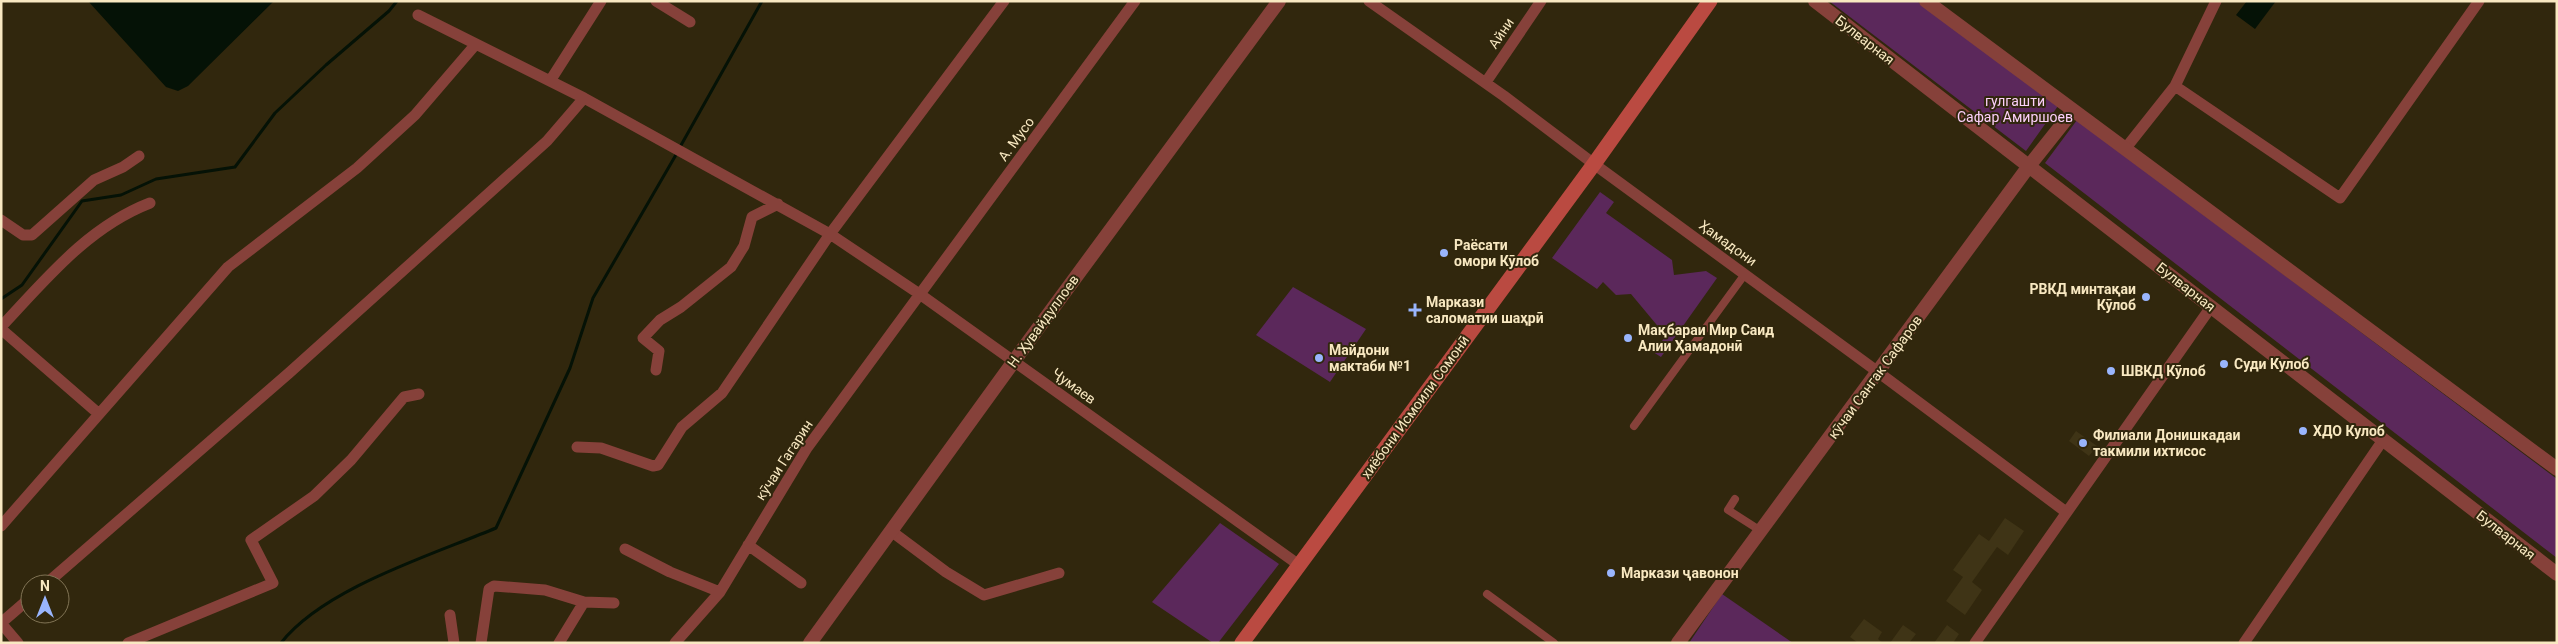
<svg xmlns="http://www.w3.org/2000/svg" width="2558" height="644" viewBox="0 0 2558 644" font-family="Roboto,sans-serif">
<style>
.built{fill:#3f3416}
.green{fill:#5b285b}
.water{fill:#051206}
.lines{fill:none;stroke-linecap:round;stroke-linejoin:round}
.stream{stroke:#051206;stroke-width:3}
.pedestrian{stroke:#86413a;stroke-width:8}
.minor{stroke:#86413a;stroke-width:11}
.tertiary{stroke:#86413a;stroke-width:14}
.secondary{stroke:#ba4a41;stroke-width:15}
.poi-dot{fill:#99b5fd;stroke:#31270d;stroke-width:2}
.labels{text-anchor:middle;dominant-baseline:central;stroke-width:4;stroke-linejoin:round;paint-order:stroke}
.street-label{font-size:14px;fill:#f8e8c1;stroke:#31270d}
.park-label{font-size:14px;fill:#fdd0fb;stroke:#31270d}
.poi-label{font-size:14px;font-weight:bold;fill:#f8e8c1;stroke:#31270d;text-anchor:start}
</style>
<rect width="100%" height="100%" fill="#31270d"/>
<path class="built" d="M 2076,431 L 2097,446 L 2089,456 L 2069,441 Z
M 2005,518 L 2024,531 L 2008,555 L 1997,547 L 1972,582 L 1982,590 L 1965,615 L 1946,601 L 1963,577 L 1953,570 L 1979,534 L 1989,541 Z
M 1864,619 L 1882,632 L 1878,639 L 1883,643 L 1858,643 L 1850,637 Z
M 1903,625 L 1916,634 L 1909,643 L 1890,643 Z
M 1947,625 L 1959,634 L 1953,643 L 1934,643 Z"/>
<path class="green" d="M 1829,1 L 1917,1 L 2058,106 L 2026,151 Z
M 2077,120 L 2557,479 L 2557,558 L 2045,163 Z
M 1600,192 L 1614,202 L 1606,213 L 1672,260 L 1674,275 L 1706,271 L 1717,278 L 1661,357 L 1653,352 L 1666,336 L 1631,294 L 1616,295 L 1603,282 L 1597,289 L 1552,258 Z
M 1293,287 L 1366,329 L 1330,382 L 1256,335 Z
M 1220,523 L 1279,564 L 1218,643 L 1213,643 L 1152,602 Z
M 1722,594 L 1793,643 L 1689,643 Z"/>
<path class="water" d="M 88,1 L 274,1 L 188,86 L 178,91 L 166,87 Z
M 2247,1 L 2276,1 L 2255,29 L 2236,15 Z"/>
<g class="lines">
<path class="stream" d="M 680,147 L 762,1
M 1,299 L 22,285 L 82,201 L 121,195 L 156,179 L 235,167 L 275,113 L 326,65 L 389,11 L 397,1
M 281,643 C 324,588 432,555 496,528 L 570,368 L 593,298 L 677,153"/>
<path class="pedestrian" d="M 1634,426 L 1745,274
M 1735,499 L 1728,510 L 1761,531
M 1487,594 L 1554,643"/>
<path class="minor" d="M 656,1 L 690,22
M 1369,1 L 1504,96 L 1594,164 L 1878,372 L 2066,512
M 418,15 L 584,98 L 830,234 L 921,295 L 1299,565
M 550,81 L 601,1
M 1486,82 L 1541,1
M 2175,86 L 2340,198 L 2479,1
M 2125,149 L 2175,86 L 2216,1
M 1,220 L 23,235 L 32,235 L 94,180 L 123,167 L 139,156
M 1,327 C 46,279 88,227 150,203
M 1,329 L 99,414
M 656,370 L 659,351 L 643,338 L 660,320 L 681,307 L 731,267 L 744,246 L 752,217 L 778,204
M 577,447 L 601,448 L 653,466 L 658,465 L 682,427 L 722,393 L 830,234 L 1004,1
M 1,526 L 228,267 L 357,168 L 415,115 L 476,44
M 891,531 L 946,572 L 984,595 L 1059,573
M 748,545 L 801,583
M 625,549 L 670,572 L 720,592
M 46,584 L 289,373 L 547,141 L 584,98
M 450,615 L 454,643
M 1,623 L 30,598
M 1,623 L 18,643
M 128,643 L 273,583 L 251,540 L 314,496 L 351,460 L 404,397 L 419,394
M 481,643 L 489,589 L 494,586 L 545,590 L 584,602
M 559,643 L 584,602 L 614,603
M 675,643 L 720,592 L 807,448 L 1135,1
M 1975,643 L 2211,307
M 2244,643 L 2383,440"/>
<path class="tertiary" d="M 1815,1 L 2557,574
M 1926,1 L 2557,469
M 810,643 L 1014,361 L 1279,1
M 1678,643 L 2029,166 L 2072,112"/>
<path class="secondary" d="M 1242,643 L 1594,164 L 1710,1"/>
</g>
<g class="poi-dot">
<circle cx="1444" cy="253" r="5"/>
<circle cx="2146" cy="297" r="5"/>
<path d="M1412.5 302.5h5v5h5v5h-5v5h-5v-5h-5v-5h5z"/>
<circle cx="1628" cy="338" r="5"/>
<circle cx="1319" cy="358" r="5"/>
<circle cx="2224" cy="364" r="5"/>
<circle cx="2111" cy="371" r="5"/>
<circle cx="2303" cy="431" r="5"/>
<circle cx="2083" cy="443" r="5"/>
<circle cx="1611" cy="573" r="5"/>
</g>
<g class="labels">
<g class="street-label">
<text transform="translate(1501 33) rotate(-56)">Айни</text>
<text transform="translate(1865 40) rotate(38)">Булварная</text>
<text transform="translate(1016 139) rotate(-54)">А. Мусо</text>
<text transform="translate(1728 243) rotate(36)">Ҳамадони</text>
<text transform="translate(2186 287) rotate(38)">Булварная</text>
<text transform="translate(1043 321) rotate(-54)">Н. Ҳувайдуллоев</text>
<text transform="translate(1875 377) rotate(-54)">кӯчаи Сангак Сафаров</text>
<text transform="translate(1074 386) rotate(36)">Ҷумаев</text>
<text transform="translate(1415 407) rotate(-54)">хиёбони Исмоили Сомонӣ</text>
<text transform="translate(784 460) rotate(-57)">кӯчаи Гагарин</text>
<text transform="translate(2506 535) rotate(38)">Булварная</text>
</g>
<g class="park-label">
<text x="2015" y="101">гулгашти<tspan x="2015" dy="16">Сафар Амиршоев</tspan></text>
</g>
<g class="poi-label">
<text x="1454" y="245">Раёсати<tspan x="1454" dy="16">омори Кӯлоб</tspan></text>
<text x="2136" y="289" text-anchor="end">РВКД минтақаи<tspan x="2136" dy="16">Кӯлоб</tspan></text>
<text x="1426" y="302">Маркази<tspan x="1426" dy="16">саломатии шаҳрӣ</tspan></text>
<text x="1638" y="330">Мақбараи Мир Саид<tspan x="1638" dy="16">Алии Ҳамадонӣ</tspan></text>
<text x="1329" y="350">Майдони<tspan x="1329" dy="16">мактаби №1</tspan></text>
<text x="2234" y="364">Суди Кулоб</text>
<text x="2121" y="371">ШВКД Кӯлоб</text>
<text x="2313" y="431">ХДО Кулоб</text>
<text x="2093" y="435">Филиали Донишкадаи<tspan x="2093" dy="16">такмили ихтисос</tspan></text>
<text x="1621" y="573">Маркази ҷавонон</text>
</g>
</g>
<rect width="2558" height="644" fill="none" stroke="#f8e8c1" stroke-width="5"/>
<g transform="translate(45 599)"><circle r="24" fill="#31270d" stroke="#817455"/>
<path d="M0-4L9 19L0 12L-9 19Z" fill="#99b5fd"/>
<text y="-8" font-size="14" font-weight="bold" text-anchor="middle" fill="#f8e8c1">N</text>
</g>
</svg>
